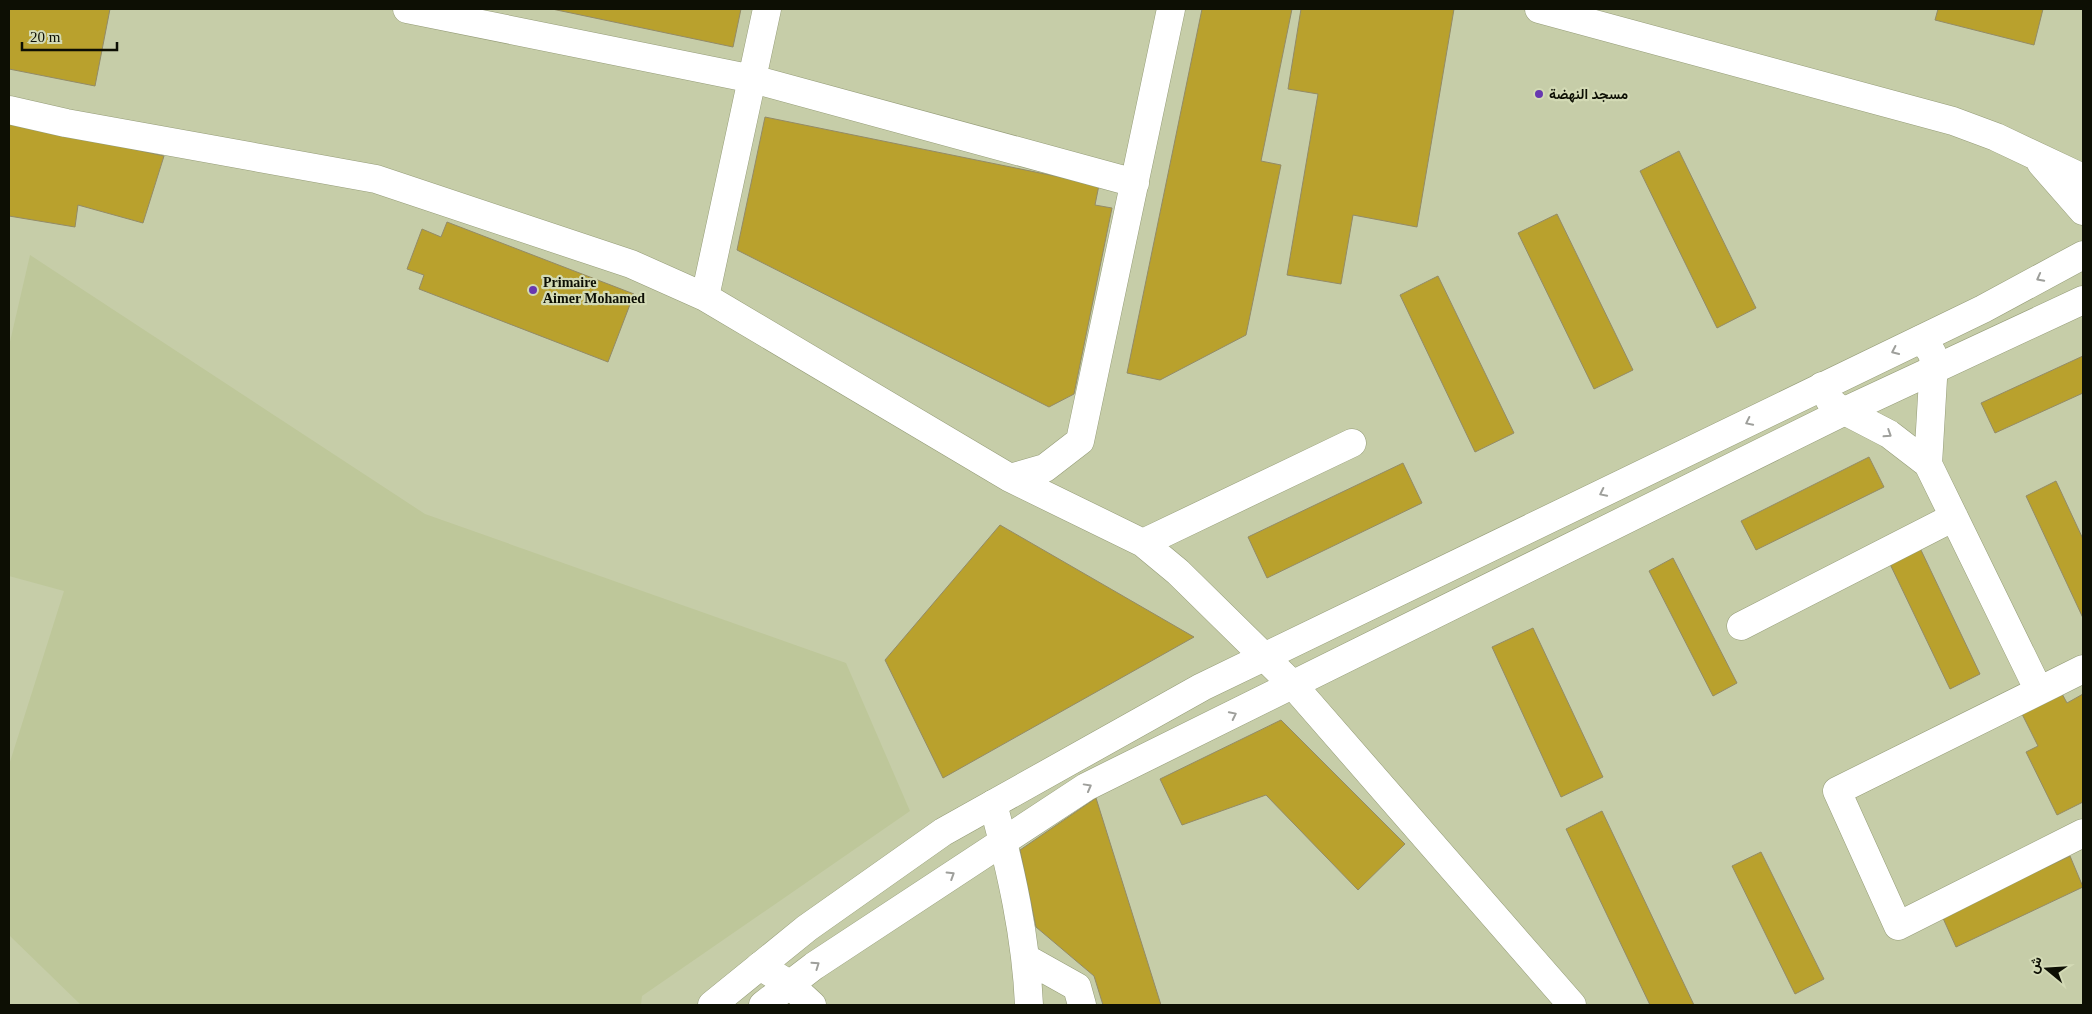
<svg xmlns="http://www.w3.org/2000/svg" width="2092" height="1014" viewBox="0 0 2092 1014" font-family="'Times New Roman',Vazirmatn,serif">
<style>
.built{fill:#bec79a}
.building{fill:#b9a12d;stroke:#938b67}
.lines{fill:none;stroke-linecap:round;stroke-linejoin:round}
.minor-casing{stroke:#959c78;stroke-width:29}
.major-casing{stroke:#959c78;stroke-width:29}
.minor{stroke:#fff;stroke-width:28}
.major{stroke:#fff;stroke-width:28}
.oneway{stroke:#9e9f9b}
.poi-dot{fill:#6738b0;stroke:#d3dab5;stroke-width:2}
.labels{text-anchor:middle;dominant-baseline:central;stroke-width:4.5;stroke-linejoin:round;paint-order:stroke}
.poi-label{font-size:14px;font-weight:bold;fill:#0d0f04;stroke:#d3dab5;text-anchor:start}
</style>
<rect width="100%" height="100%" fill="#c6cda8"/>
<path class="built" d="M 30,255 L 425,514 L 846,663 L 910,811 L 642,996 L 641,1005 L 81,1005 L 10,936 L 9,765 L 64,591 L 9,576 L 9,346 Z"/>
<path class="building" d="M 9,9 L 110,9 L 95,86 L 9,69 Z
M 552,9 L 741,9 L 733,47 Z
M 1202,9 L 1292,9 L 1261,161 L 1281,165 L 1246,335 L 1160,380 L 1127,373 Z
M 1301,9 L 1454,9 L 1417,227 L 1353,215 L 1341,284 L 1287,275 L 1318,94 L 1288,89 Z
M 1938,9 L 2043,9 L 2034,45 L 1935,20 Z
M 765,117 L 1099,185 L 1095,205 L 1112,208 L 1074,394 L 1049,407 L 737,250 Z
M 9,121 L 164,156 L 143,223 L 78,205 L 75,227 L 9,216 Z
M 1679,151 L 1756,308 L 1717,328 L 1640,171 Z
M 1557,214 L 1633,370 L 1594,389 L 1518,233 Z
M 447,222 L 634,294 L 608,362 L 419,289 L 424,275 L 407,269 L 422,229 L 441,237 Z
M 1438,276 L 1514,433 L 1475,452 L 1400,295 Z
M 2083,356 L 2083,393 L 1995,433 L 1981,403 Z
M 1869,457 L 1884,487 L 1756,550 L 1741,521 Z
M 1403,463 L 1422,503 L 1267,578 L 1248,537 Z
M 2056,481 L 2083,539 L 2083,618 L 2026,496 Z
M 1000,525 L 1194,637 L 943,778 L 885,660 Z
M 1920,548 L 1980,674 L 1950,689 L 1889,562 Z
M 1673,558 L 1737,683 L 1713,696 L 1649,571 Z
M 1533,628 L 1603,777 L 1561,797 L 1492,647 Z
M 2060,690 L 2067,703 L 2083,694 L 2083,802 L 2057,815 L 2026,752 L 2038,746 L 2020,710 Z
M 1281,720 L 1405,844 L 1358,890 L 1266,795 L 1182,825 L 1160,779 Z
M 1096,798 L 1161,1005 L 1103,1005 L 1094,976 L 1036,927 L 1020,850 Z
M 1602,811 L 1694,1005 L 1650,1005 L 1566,829 Z
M 1761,852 L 1824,979 L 1795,994 L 1732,866 Z
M 2070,856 L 2083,887 L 1956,947 L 1942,916 Z"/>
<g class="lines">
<g class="minor-casing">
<path id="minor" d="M 407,9 L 753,79 L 1135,183
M 1539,9 L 1953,121 L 1996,137 L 2083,178
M 9,110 L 66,123 L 376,179 L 631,264 L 705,297 L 1010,478 L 1143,543 L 1178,572 L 1293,685 L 1572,1005
M 2041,163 L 2083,211
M 705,297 L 767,9
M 1922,339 L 1932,353 L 1934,362 L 1928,464
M 1822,386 L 1830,401 L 1837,407 L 1889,434 L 1928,464 L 2039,691
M 1010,478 L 1045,468 L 1080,441 L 1171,9
M 1143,543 L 1352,443
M 1741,626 L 1954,517
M 2083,669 L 1837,791 L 1898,926 L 2083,833
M 993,804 C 1011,870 1026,937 1029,1005
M 1027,959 L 1077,987 L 1082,1005
M 760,966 L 789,984 L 812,1005"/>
</g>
<g class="major-casing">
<path id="major" d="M 712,1005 L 807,928 L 943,832 L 1202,687 L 1983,309 L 2083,255
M 763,1005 L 814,966 L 1086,787 L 1845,411 L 2083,300"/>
</g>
<use href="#minor" class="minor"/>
<use href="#major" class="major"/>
</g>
<defs><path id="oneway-chevron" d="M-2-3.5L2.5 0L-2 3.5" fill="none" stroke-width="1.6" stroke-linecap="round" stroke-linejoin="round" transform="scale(1.25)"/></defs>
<g class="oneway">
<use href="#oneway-chevron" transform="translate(2040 278) rotate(152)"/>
<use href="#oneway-chevron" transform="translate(1895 351) rotate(155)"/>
<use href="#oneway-chevron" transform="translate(1749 422) rotate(154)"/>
<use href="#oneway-chevron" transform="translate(1888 434) rotate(33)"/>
<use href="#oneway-chevron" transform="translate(1603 493) rotate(154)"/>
<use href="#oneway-chevron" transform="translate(1233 715) rotate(-26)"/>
<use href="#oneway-chevron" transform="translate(1088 787) rotate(-29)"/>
<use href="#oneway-chevron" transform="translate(951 875) rotate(-32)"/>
<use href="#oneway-chevron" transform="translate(816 965) rotate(-35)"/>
</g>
<g class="poi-dot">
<circle cx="1539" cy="94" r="5"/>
<circle cx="533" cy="290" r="5"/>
</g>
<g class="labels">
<g class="poi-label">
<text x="1549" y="94">مسجد النهضة</text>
<text x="543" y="282">Primaire<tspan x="543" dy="16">Aimer Mohamed</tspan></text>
</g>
</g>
<rect width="2092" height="1014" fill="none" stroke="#0d0f04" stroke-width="20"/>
<g transform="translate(2047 969) rotate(288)" stroke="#d3dab5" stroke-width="4" paint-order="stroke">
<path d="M0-4L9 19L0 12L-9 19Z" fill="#0d0f04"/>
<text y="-8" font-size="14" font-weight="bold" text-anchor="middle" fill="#0d0f04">ش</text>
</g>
<path d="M22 42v8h95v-8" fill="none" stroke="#0d0f04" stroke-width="2.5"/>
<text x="30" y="42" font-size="15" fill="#0d0f04" stroke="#d3dab5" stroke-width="4" paint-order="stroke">20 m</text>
</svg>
